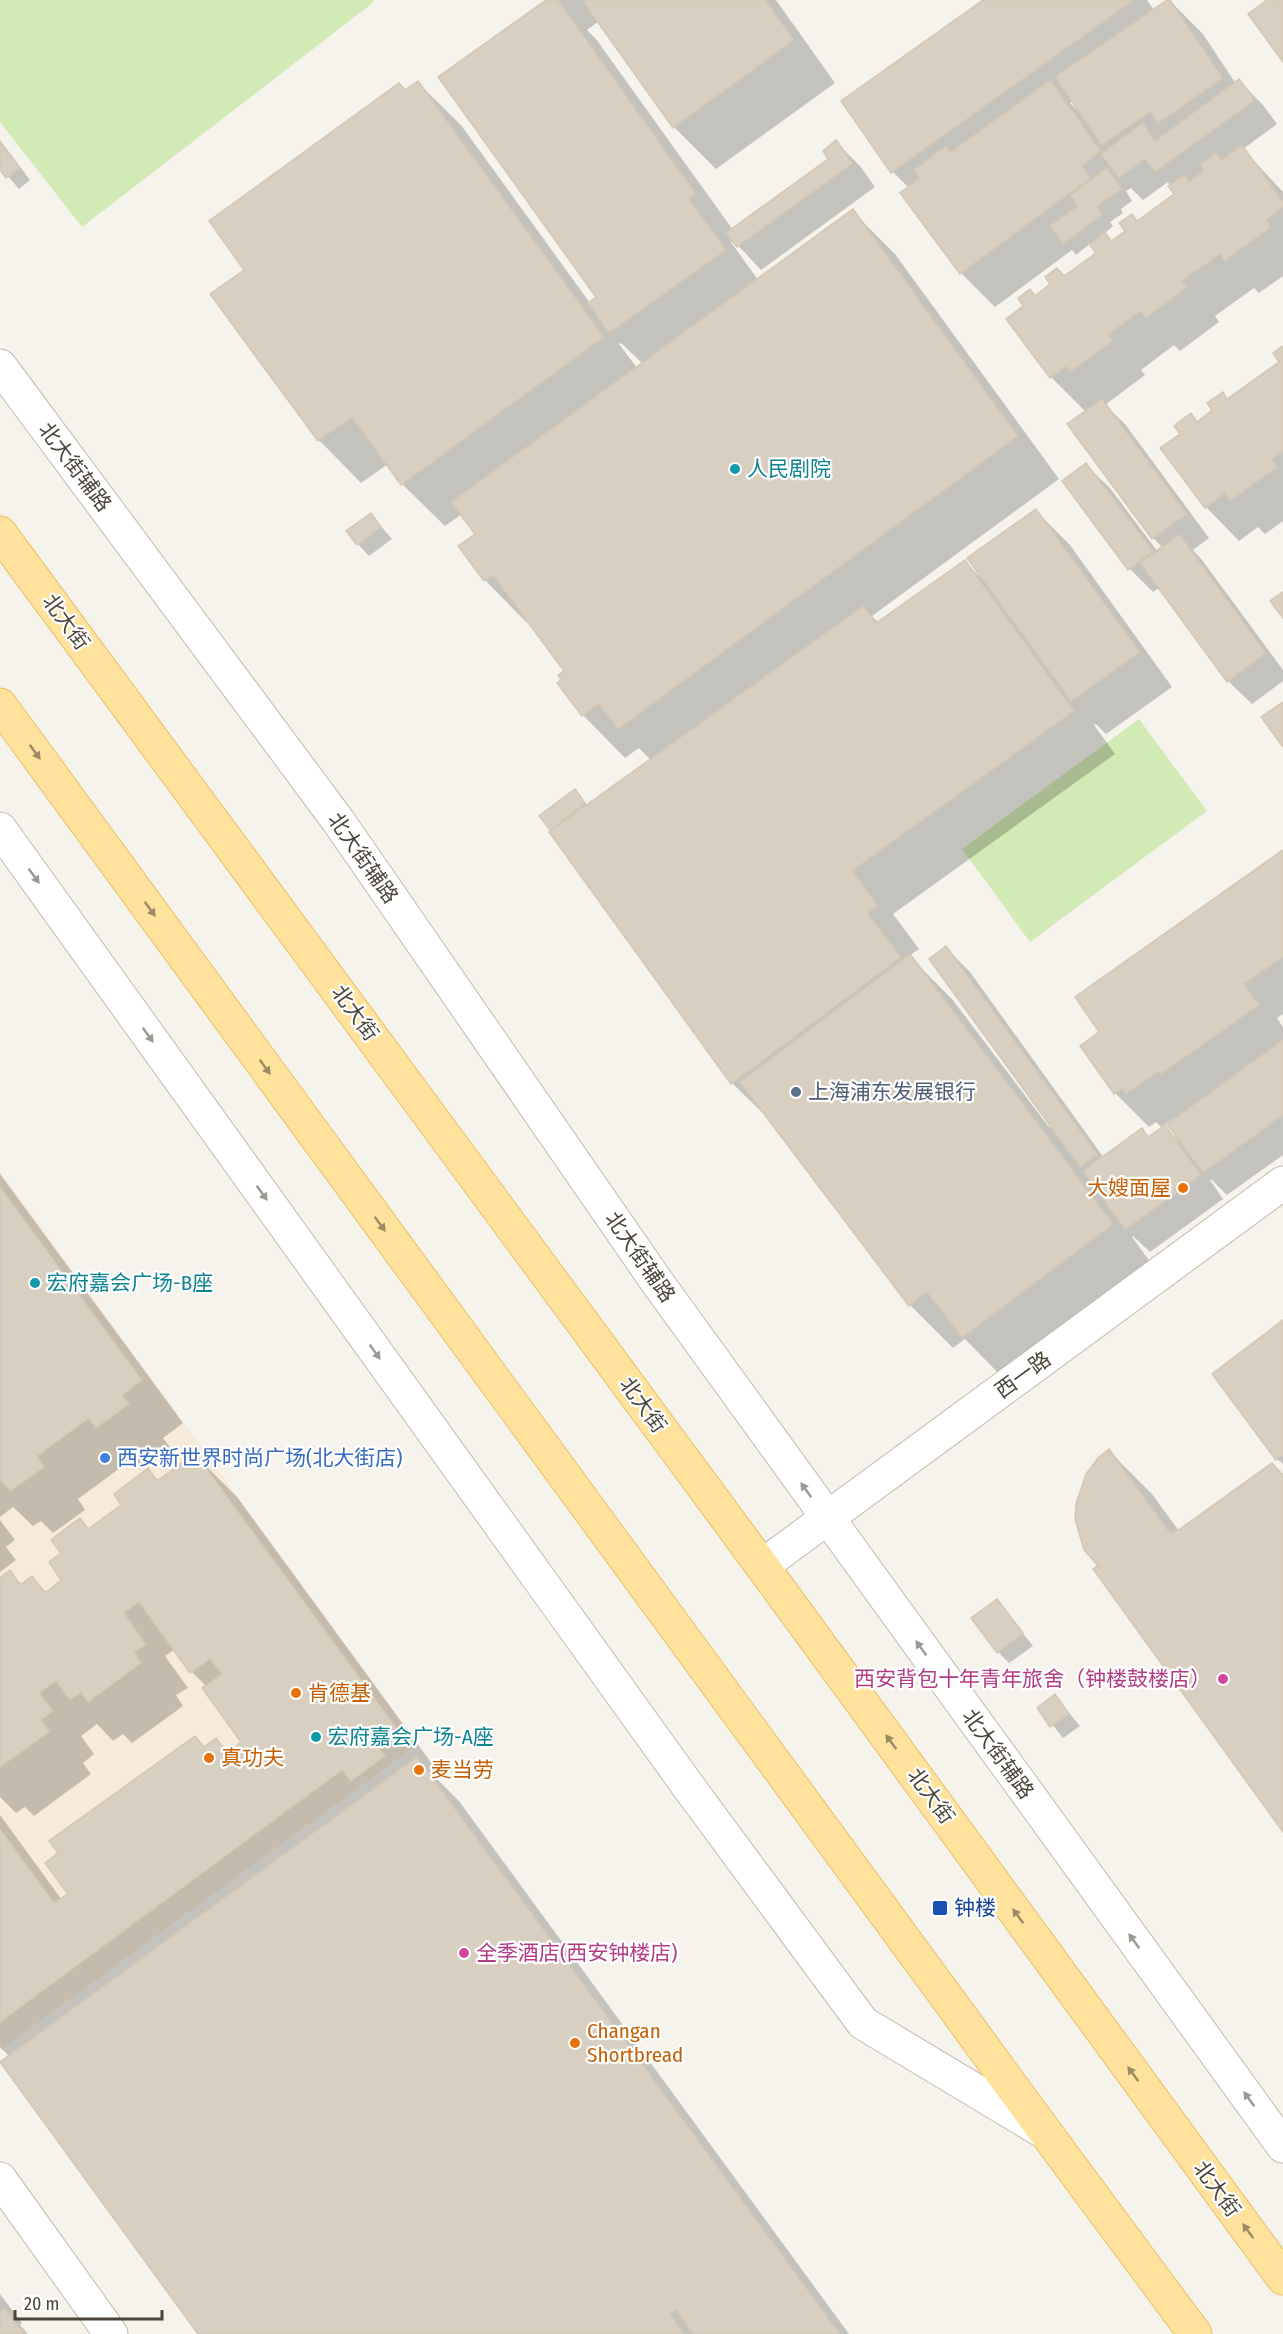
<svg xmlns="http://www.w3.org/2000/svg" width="1283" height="2334" viewBox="0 0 1283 2334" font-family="'Fira Sans Condensed','Noto Sans SC',sans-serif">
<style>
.commercial{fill:#f7ead8}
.green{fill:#d2eab5}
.shadow{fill:#0003;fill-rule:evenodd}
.building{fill:#d8cfc1;stroke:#d3c7b4;stroke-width:1.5}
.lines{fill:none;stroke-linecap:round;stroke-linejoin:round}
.minor-casing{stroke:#c2bbae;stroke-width:35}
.major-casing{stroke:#e6c16a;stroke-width:35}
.minor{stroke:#fff;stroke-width:33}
.major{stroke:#ffe39c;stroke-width:33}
.oneway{fill:#9c8c66}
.oneway2{fill:#9c9892}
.culture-dot{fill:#0f9aa8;stroke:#fff;stroke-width:2}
.service-dot{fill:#5c6f8a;stroke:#fff;stroke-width:2}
.food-dot{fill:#e8710a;stroke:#fff;stroke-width:2}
.shop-dot{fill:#3f7fe0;stroke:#fff;stroke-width:2}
.hotel-dot{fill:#d1479c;stroke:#fff;stroke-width:2}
.transit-dot{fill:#1a4fb4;stroke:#fff;stroke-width:2}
.labels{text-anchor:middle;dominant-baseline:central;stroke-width:4.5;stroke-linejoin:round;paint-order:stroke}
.street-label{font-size:21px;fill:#4b4439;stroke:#fff}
.culture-label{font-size:21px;fill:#0d838f;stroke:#fff;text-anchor:start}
.service-label{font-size:21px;fill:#4e5e75;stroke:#fff;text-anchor:start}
.food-label{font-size:21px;fill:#c56008;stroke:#fff;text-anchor:start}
.shop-label{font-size:21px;fill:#366cbe;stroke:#fff;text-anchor:start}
.hotel-label{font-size:21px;fill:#b23c85;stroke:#fff;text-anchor:end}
.transit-label{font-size:21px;fill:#164399;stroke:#fff;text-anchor:start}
</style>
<rect width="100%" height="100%" fill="#f6f3ec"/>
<path class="commercial" d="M 0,1171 L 418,1744 L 0,2050 Z"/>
<path class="green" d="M 0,0 L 373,0 L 374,2 L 82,227 L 0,122 Z
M 1139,719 L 1207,811 L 1030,942 L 962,849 Z"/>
<path class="shadow" d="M 548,0 L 776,0 L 835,83 L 716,169 L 674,127 L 599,21 L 587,30 L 596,39 L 733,230 L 830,159 L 836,142 L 860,166 L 875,187 L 761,270 L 733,240 L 731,242 L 758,280 L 852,211 L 895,254 L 1059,479 L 872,616 L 879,623 L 965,562 L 984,581 L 1036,511 L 1070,545 L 1172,687 L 1106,734 L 1096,724 L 1094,725 L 1115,754 L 893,914 L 919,949 L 909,956 L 952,999 L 1049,1127 L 1051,1125 L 946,948 L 970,972 L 1104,1158 L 1142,1130 L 1150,1138 L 1165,1127 L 1179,1141 L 1175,1117 L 1161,1127 L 1156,1122 L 1149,1127 L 1115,1093 L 1082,1046 L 1101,1032 L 1283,852 L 1283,1014 L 1277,1018 L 1283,1027 L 1283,1155 L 1227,1195 L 1211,1179 L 1210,1180 L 1223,1199 L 1150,1252 L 1133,1236 L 1132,1237 L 1154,1267 L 1005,1380 L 965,1339 L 953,1348 L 910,1305 L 774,1124 L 732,1083 L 551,832 L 553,831 L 551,829 L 575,791 L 588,806 L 651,760 L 639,748 L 625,758 L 583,715 L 559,683 L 563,680 L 566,671 L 529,621 L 527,623 L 485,580 L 477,534 L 462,514 L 445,526 L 402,484 L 388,464 L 361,483 L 319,440 L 246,270 L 406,91 L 418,83 L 461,125 L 590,303 L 598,298 ZM 621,343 L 643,364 L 637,368 L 619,344 Z
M 986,0 L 1147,0 L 1154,10 L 1169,0 L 1203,34 L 1236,84 L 1239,81 L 1263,105 L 1277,124 L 1243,149 L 1283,192 L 1283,276 L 1259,293 L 1254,288 L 1215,316 L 1219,322 L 1180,351 L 1174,345 L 1141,370 L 1145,375 L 1105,405 L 1125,424 L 1209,538 L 1193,550 L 1202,560 L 1283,670 L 1283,681 L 1252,704 L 1228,681 L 1160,587 L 1153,592 L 1130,569 L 1086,465 L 1110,488 L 1158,552 L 1163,548 L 1153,538 L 1069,425 L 1086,412 L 1051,377 L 1036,297 L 1098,253 L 1091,243 L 1076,255 L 1072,250 L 995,307 L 961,273 L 909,188 L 893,172 ZM 1073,101 L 1079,110 L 1078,111 L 1070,103 ZM 1168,182 L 1176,194 L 1112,242 L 1104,234 L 1113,226 L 1110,222 L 1123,213 L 1121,209 L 1132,201 L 1126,191 L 1131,188 L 1143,200 Z
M 0,140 L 30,180 L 19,189 L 0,167 Z
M 1283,348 L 1283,521 L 1265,534 L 1258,527 L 1239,541 L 1206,507 L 1182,434 L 1191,415 L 1198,423 L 1214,410 L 1223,394 L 1229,400 L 1281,362 Z
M 371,515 L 392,539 L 369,556 L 358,544 Z
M 0,1174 L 183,1423 L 163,1438 L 170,1447 L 140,1470 L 131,1460 L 78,1499 L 85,1510 L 53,1533 L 41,1521 L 33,1526 L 13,1507 L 0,1517 Z
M 1283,1322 L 1283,1464 L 1277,1459 Z
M 1109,1451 L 1152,1494 L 1179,1531 L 1274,1465 L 1283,1474 L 1283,1829 L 1095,1570 L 1100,1566 Z
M 194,1454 L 237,1497 L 441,1776 L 437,1779 L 459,1801 L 849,2334 L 200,2334 L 10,2057 L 0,2047 L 0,1815 L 62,1900 L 70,1895 L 195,1738 L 205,1747 L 216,1740 L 229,1753 L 243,1742 L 206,1686 L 192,1672 L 175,1649 L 165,1656 L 188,1688 L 176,1695 L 183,1706 L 132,1743 L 123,1734 L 113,1741 L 97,1724 L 81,1736 L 94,1754 L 83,1763 L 91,1774 L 34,1816 L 25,1807 L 16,1813 L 0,1797 L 0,1580 L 10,1572 L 22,1585 L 32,1578 L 47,1593 L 64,1581 L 63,1553 L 80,1520 L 89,1530 L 123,1505 L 148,1470 L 159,1481 Z
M 0,1520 L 15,1540 L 6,1547 L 16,1560 L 0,1572 Z
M 997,1601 L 1033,1646 L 1009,1663 L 998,1652 Z
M 1055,1696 L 1080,1726 L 1063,1738 L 1039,1708 Z
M 0,2294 L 22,2323 L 20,2325 L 28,2334 L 0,2334 Z"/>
<path class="building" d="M 546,0 L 558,0 L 696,194 L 689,199 L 726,250 L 609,333 L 588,303 L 596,297 L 438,77 Z
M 582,0 L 765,0 L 794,40 L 673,128 Z
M 983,0 L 1134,0 L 891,173 L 841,101 Z
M 1167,0 L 1170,0 L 1223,78 L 1158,123 L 1150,112 L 1102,145 L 1055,77 Z
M 1267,0 L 1283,0 L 1283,62 L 1248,14 Z
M 1239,79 L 1255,100 L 1155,172 L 1145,159 L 1119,178 L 1101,154 L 1143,123 L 1155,141 Z
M 1050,80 L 1101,151 L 1082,166 L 1090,178 L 960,274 L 900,193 L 920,178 L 914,170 L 946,146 L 951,152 Z
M 418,81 L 604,337 L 401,485 L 352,417 L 318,441 L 210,294 L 244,270 L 209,221 L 399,83 L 405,90 Z
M 836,140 L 853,163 L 737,247 L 726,233 L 828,159 L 823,151 Z
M 0,142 L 20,168 L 6,178 L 0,170 Z
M 1242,145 L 1283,202 L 1283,207 L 1266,220 L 1271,227 L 1225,261 L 1220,254 L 1182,281 L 1187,287 L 1146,318 L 1140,311 L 1108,335 L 1113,341 L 1070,372 L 1067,366 L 1050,378 L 1006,319 L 1023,306 L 1018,298 L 1030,289 L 1035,296 L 1050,284 L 1045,277 L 1057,268 L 1064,276 L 1096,253 L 1089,244 L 1105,232 L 1111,241 L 1125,231 L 1119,223 L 1132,214 L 1137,221 L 1174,194 L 1168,186 L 1184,175 L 1189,182 L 1204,170 L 1200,165 L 1216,153 L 1221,160 Z
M 1107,168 L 1122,189 L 1097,206 L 1103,214 L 1063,244 L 1050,226 L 1078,206 L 1070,196 Z
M 853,209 L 1018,436 L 618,729 L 599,704 L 582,716 L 557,683 L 561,680 L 558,675 L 564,671 L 493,575 L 484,581 L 458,546 L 475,534 L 451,502 Z
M 1283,346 L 1283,451 L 1272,460 L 1277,467 L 1230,501 L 1225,493 L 1205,508 L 1160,448 L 1180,434 L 1174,426 L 1191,413 L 1197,422 L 1212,410 L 1207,403 L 1223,392 L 1227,399 L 1279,362 L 1273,353 Z
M 1102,399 L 1187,514 L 1152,539 L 1067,424 Z
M 1086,463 L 1153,551 L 1128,570 L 1062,481 Z
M 1036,509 L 1140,652 L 1071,701 L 967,558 Z
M 371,513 L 381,527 L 357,545 L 346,531 Z
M 1179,534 L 1266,653 L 1227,682 L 1140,563 Z
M 965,560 L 1074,711 L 852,871 L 878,906 L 867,913 L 901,957 L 731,1084 L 549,832 L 863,606 L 876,623 Z
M 1283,592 L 1283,618 L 1270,601 Z
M 1283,702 L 1283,747 L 1261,717 Z
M 575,789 L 585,803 L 550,830 L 539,816 Z
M 1283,850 L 1283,957 L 1244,984 L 1259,1005 L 1161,1074 L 1159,1071 L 1126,1094 L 1122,1089 L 1114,1094 L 1080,1046 L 1099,1032 L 1075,997 Z
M 946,946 L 1097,1154 L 1080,1167 L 929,959 Z
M 910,954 L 1113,1224 L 962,1338 L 927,1292 L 909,1306 L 740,1082 Z
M 1283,1040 L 1283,1115 L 1203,1173 L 1167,1124 Z
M 1165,1125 L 1201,1175 L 1125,1230 L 1083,1171 L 1142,1128 L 1148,1137 Z
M 0,1187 L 142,1380 L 122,1395 L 129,1404 L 96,1428 L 89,1418 L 37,1456 L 44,1467 L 10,1491 L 0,1479 Z
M 1283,1320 L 1283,1455 L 1276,1460 L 1212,1374 Z
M 1109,1449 L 1170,1533 L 1180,1529 L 1272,1463 L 1283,1475 L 1283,1832 L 1093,1569 L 1097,1566 L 1101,1569 L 1084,1550 L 1075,1519 L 1076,1504 L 1086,1474 L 1098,1458 Z
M 195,1453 L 400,1733 L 379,1748 L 385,1756 L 351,1781 L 342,1770 L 0,2022 L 0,1829 L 54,1903 L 68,1894 L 45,1863 L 58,1853 L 49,1841 L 195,1736 L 204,1747 L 216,1738 L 227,1753 L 241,1742 L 202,1688 L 222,1674 L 210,1659 L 190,1673 L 139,1602 L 124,1613 L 146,1645 L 134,1652 L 141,1663 L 88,1702 L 81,1692 L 70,1700 L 56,1681 L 39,1693 L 53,1711 L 41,1720 L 50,1731 L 0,1767 L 0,1578 L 10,1570 L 20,1585 L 32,1576 L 45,1593 L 61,1580 L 49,1562 L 61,1553 L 51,1540 L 80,1518 L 88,1529 L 121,1505 L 114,1494 L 148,1468 L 157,1481 Z
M 997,1599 L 1023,1633 L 997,1653 L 971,1618 Z
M 1055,1694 L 1069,1714 L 1050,1727 L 1037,1708 Z
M 417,1757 L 840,2334 L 693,2334 L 676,2310 L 670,2314 L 684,2334 L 198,2334 L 0,2062 Z
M 4,2308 L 25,2334 L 0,2334 L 0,2311 Z"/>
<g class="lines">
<g class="minor-casing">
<path id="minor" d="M 0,366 L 339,822 L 657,1282 L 1283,2146
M 0,829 L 688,1786 L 863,2023 L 1046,2133
M 762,1566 L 1283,1183
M 0,2179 L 111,2334"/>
</g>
<g class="major-casing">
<path id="major" d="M 0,533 L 762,1566 L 1283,2278
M 0,705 L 1046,2133 L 1195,2334"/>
</g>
<use href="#minor" class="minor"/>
<use href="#major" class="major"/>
</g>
<defs><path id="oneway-solid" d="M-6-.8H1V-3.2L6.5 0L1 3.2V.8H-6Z" transform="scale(1.5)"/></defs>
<g class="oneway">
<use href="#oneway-solid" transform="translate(35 752) rotate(54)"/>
<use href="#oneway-solid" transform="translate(150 909) rotate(54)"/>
<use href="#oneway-solid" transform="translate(265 1067) rotate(54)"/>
<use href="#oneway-solid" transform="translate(380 1224) rotate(54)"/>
<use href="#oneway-solid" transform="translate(891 1742) rotate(-126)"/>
<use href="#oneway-solid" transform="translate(1018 1916) rotate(-126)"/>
<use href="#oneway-solid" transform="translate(1133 2074) rotate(-126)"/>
<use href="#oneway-solid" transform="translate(1248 2231) rotate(-126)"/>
</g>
<g class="oneway2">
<use href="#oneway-solid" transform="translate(34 876) rotate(54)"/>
<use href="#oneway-solid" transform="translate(148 1035) rotate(54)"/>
<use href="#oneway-solid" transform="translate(262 1193) rotate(54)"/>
<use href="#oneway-solid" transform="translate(375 1352) rotate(54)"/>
<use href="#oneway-solid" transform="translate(806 1490) rotate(-126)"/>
<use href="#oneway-solid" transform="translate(921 1648) rotate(-126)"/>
<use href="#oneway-solid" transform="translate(1134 1941) rotate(-126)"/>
<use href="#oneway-solid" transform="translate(1249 2099) rotate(-126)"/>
</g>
<g class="culture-dot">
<circle cx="735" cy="469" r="6"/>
<circle cx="35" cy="1283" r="6"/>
<circle cx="316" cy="1737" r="6"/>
</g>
<circle class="service-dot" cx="796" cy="1092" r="6"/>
<g class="food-dot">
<circle cx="1183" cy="1188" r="6"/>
<circle cx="296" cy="1693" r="6"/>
<circle cx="209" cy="1758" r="6"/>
<circle cx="419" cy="1770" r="6"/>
<circle cx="575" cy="2043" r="6"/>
</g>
<circle class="shop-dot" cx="105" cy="1458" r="6"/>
<g class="hotel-dot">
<circle cx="1223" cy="1679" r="6"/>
<circle cx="464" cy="1953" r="6"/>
</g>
<rect class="transit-dot" x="932" y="1900" width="16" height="16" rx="3"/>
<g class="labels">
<g class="street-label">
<text transform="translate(75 467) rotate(53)">北大街辅路</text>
<text transform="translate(66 622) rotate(54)">北大街</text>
<text transform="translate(363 858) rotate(55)">北大街辅路</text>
<text transform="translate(355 1013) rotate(54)">北大街</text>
<text transform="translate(640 1257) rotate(55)">北大街辅路</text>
<text transform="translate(1023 1375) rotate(-36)">西一路</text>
<text transform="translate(643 1405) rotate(54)">北大街</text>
<text transform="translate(998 1754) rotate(54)">北大街辅路</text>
<text transform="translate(931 1796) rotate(54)">北大街</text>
<text transform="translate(1217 2189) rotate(54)">北大街</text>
</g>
<g class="culture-label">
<text x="747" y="469">人民剧院</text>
<text x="47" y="1283">宏府嘉会广场-B座</text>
<text x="328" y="1737">宏府嘉会广场-A座</text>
</g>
<g class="service-label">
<text x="808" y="1092">上海浦东发展银行</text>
</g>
<g class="food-label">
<text x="1171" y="1188" text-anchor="end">大嫂面屋</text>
<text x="308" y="1693">肯德基</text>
<text x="221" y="1758">真功夫</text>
<text x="431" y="1770">麦当劳</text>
<text x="587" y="2031">Changan<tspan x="587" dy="24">Shortbread</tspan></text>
</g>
<g class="shop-label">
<text x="117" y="1458">西安新世界时尚广场(北大街店)</text>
</g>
<g class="hotel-label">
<text x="1211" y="1679">西安背包十年青年旅舍（钟楼鼓楼店）</text>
<text x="476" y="1953" text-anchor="start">全季酒店(西安钟楼店)</text>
</g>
<g class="transit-label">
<text x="954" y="1908">钟楼</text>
</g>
</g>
<path d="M15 2310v9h147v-9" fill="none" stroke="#4b4439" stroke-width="3"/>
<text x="24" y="2310" font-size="18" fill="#4b4439" stroke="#ffffff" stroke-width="4.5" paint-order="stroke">20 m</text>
</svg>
